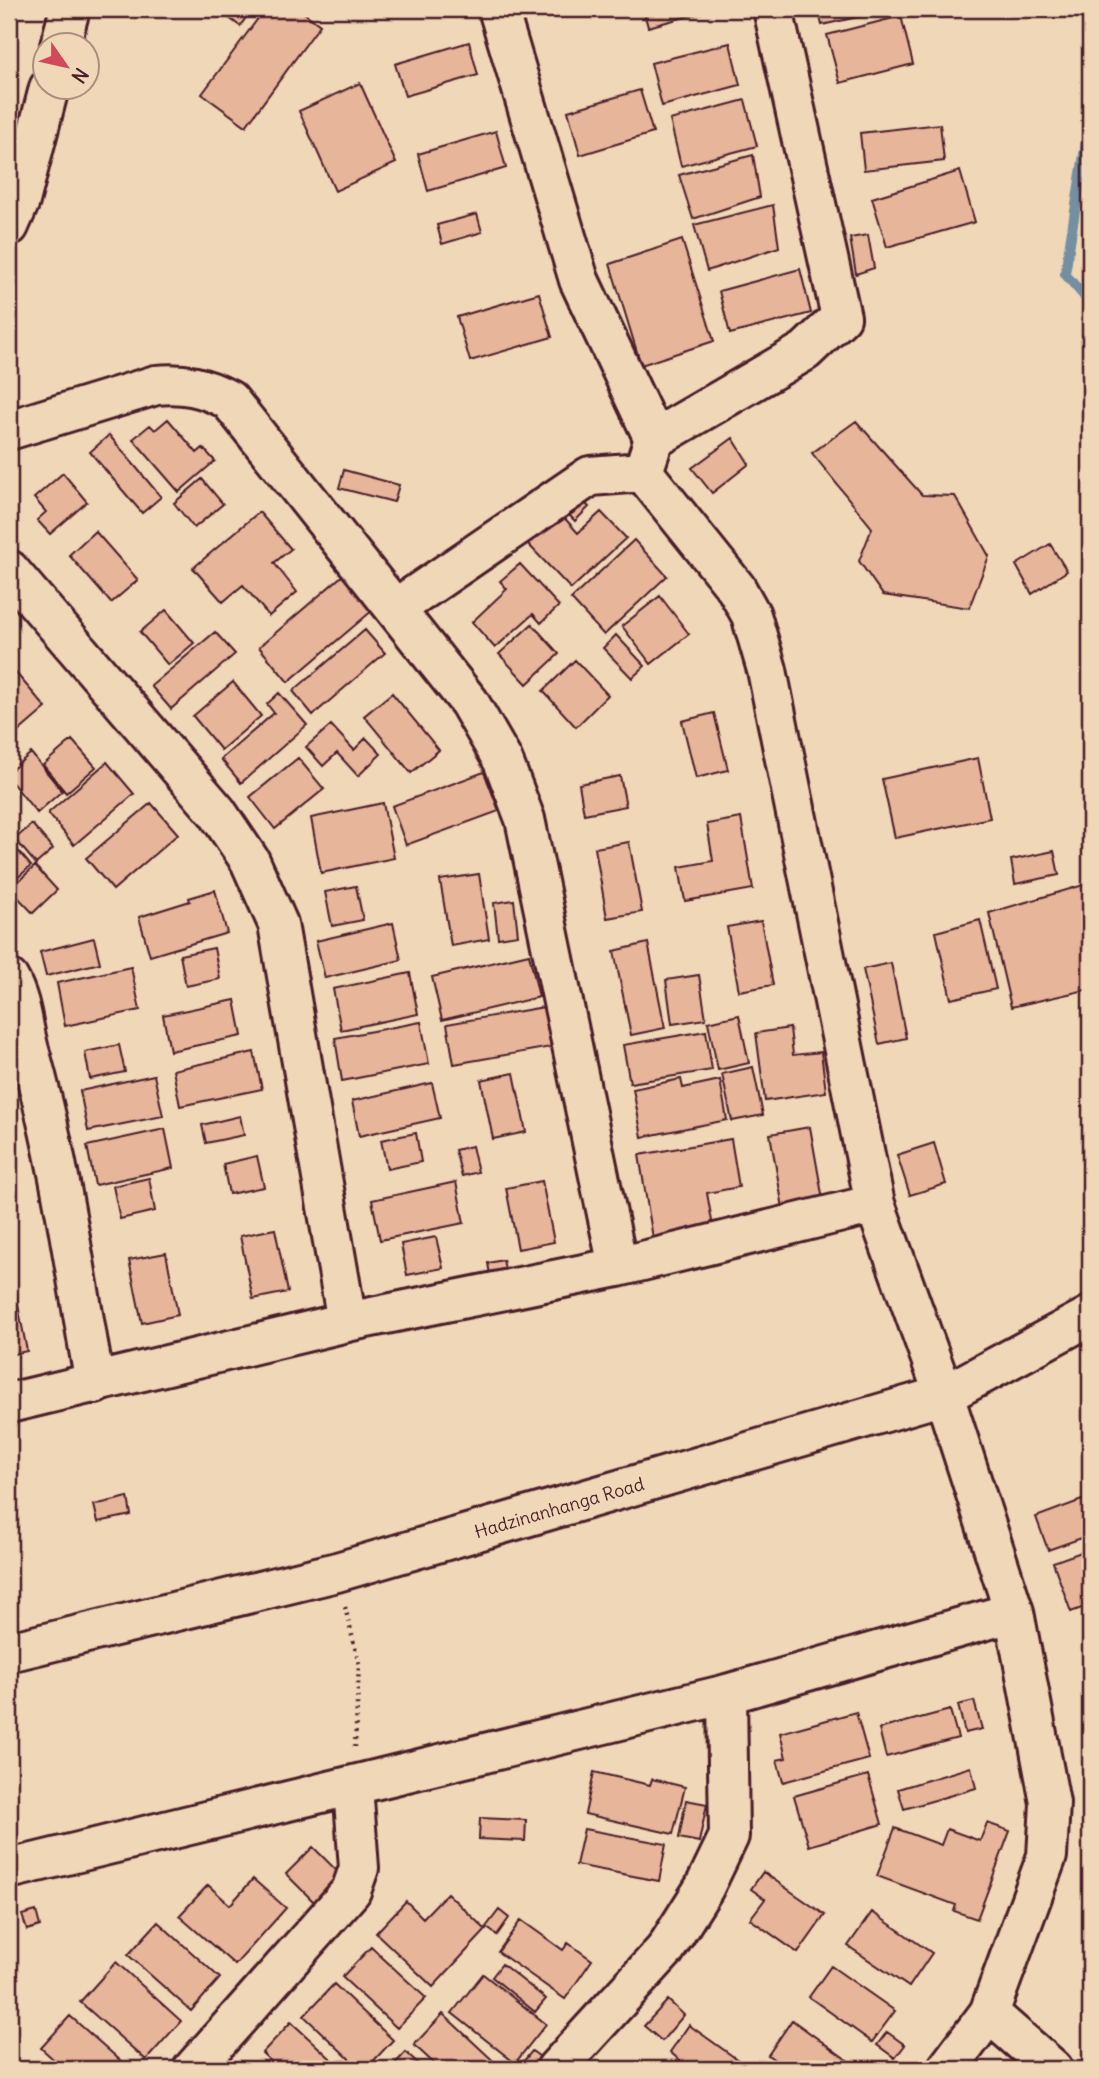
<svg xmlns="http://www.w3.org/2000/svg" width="1099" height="2078" viewBox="0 0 1099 2078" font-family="Delius,sans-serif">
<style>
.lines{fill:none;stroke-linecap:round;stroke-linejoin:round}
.stream{stroke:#738fa1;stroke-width:10}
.building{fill:#e7b59a;stroke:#4a1f2b;stroke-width:2}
.minor-casing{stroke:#4a1f2b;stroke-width:44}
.tertiary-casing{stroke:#4a1f2b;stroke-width:44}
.path{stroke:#4a1f2b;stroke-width:4.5;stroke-dasharray:2 5;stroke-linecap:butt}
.minor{stroke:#efd7b7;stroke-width:38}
.tertiary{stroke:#efd7b7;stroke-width:38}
.labels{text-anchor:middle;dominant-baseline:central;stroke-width:6;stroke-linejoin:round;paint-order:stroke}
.street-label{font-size:18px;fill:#4a1f2b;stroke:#efd7b7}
</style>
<rect width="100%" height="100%" fill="#efd7b7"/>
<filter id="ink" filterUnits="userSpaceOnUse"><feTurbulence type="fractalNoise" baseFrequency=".0143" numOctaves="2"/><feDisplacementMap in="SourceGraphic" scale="14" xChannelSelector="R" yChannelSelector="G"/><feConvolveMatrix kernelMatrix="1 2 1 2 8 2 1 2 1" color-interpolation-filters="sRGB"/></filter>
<g filter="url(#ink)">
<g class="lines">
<path class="stream" d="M 1090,117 L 1065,274 L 1090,303"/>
</g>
<path class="building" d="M 217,9 L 252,9 L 240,26 Z
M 265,9 L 299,9 L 320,25 L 246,126 L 202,94 Z
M 643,9 L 715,9 L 648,27 Z
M 818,9 L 893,9 L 822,25 Z
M 901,16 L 913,64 L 840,83 L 827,35 Z
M 469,42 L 478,75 L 405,96 L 395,64 Z
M 730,43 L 740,85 L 662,106 L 651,63 Z
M 360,83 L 396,163 L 335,191 L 299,111 Z
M 640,90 L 653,133 L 580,155 L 568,111 Z
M 745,100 L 757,146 L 681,166 L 670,120 Z
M 940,124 L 944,161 L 864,170 L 860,133 Z
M 496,131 L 506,168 L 428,191 L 418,154 Z
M 753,155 L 760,197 L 693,219 L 679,175 Z
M 960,171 L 975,222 L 887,247 L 872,198 Z
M 773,205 L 779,247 L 707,271 L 694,225 Z
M 477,214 L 482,232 L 442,244 L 437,225 Z
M 868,235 L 874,268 L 856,274 L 850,238 Z
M 682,240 L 714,341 L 641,365 L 610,264 Z
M 800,269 L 811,313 L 730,334 L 719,291 Z
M 539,293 L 552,337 L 470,361 L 457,317 Z
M 168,419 L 197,453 L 203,448 L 215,461 L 179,492 L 133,439 L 150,425 L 155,430 Z
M 856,421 L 922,495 L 955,496 L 989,556 L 969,608 L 883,595 L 859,561 L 872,528 L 812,453 Z
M 109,435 L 161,497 L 142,513 L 90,452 Z
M 733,438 L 749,464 L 712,493 L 692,468 Z
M 344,470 L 399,485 L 394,502 L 339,488 Z
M 63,473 L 87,502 L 50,534 L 37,520 L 46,512 L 34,498 Z
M 202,479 L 223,504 L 194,528 L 174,503 Z
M 578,496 L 589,507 L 575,521 L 564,510 Z
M 259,512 L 291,549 L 274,563 L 297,592 L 269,616 L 243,585 L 223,602 L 193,568 Z
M 559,512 L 578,533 L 601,512 L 626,538 L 571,589 L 526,542 Z
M 95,531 L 138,580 L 111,603 L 69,555 Z
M 634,540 L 667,576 L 604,635 L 571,599 Z
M 1050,544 L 1067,571 L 1032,594 L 1016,565 Z
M 520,564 L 559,606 L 541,623 L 533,614 L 495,648 L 472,622 L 507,589 L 500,581 Z
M 343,575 L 373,610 L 288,682 L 259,647 Z
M 660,596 L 689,634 L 651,664 L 622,626 Z
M 166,610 L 194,643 L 168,665 L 140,632 Z
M 532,624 L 559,654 L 527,684 L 499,654 Z
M 365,630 L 385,653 L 313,715 L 293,691 Z
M 215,632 L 235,654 L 171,709 L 151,686 Z
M 616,635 L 645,666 L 632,678 L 603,648 Z
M 575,660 L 608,695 L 576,727 L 543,691 Z
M 9,665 L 46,708 L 18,732 L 9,721 Z
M 233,682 L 261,716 L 221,750 L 193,716 Z
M 279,693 L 307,725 L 241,783 L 221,759 L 274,713 L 267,704 Z
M 392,693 L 439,750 L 411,773 L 364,716 Z
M 714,713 L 728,770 L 696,778 L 682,721 Z
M 331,725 L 354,750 L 366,738 L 381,754 L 358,776 L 337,753 L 323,766 L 306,747 Z
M 72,740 L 96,767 L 66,793 L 43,765 Z
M 31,753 L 62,791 L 37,813 L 9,779 L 9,772 Z
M 298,758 L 324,789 L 275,829 L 250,797 Z
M 978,758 L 990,818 L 895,838 L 882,779 Z
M 107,762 L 134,794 L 74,845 L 48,813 Z
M 484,772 L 499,811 L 406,845 L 392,806 Z
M 620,776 L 626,806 L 584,814 L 579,784 Z
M 151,803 L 178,834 L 113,890 L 86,858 Z
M 383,803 L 394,858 L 321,873 L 311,818 Z
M 741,818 L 753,889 L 685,901 L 679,867 L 713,861 L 707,824 Z
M 32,824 L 53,849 L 36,864 L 15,839 Z
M 9,840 L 31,866 L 9,885 Z
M 629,842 L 642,912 L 607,918 L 595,848 Z
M 1054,851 L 1059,875 L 1015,884 L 1011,860 Z
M 35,866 L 57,890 L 33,913 L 10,889 Z
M 479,874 L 489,939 L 451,946 L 440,880 Z
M 1090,883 L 1090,989 L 1011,1007 L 989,913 Z
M 356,886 L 363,920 L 332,926 L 325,892 Z
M 215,890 L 227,933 L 150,956 L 139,917 L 190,901 L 189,898 Z
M 514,900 L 518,935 L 498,938 L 494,903 Z
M 980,920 L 996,989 L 951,999 L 936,932 Z
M 761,921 L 773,985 L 739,991 L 727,927 Z
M 393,923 L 401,960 L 325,978 L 316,941 Z
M 94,938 L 100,963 L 46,976 L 40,952 Z
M 648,943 L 665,1028 L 631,1035 L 614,951 Z
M 214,948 L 220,979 L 186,986 L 180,955 Z
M 529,954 L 539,997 L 442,1020 L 432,977 Z
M 891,963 L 906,1038 L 879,1044 L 863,969 Z
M 131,967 L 140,1010 L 65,1026 L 57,983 Z
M 410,973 L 418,1014 L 341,1030 L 333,989 Z
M 699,975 L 706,1019 L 672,1024 L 666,980 Z
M 235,1000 L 242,1036 L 170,1051 L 163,1015 Z
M 544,1007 L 551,1047 L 454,1064 L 447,1024 Z
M 739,1015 L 749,1063 L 718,1070 L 708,1022 Z
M 421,1022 L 429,1064 L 342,1081 L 335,1038 Z
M 790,1028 L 793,1055 L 821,1052 L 826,1092 L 765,1101 L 756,1033 Z
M 706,1031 L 712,1070 L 630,1083 L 623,1045 Z
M 119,1045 L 125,1072 L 90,1079 L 85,1052 Z
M 254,1052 L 262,1089 L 180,1106 L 173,1070 Z
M 753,1067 L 763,1115 L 732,1121 L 722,1074 Z
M 514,1073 L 526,1132 L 493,1139 L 481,1080 Z
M 154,1075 L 163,1116 L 88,1131 L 80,1091 Z
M 681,1079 L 683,1088 L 720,1080 L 727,1120 L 642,1137 L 633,1089 Z
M 432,1083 L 440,1118 L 359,1136 L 352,1101 Z
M 240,1116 L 244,1135 L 206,1143 L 202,1125 Z
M 810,1127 L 823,1200 L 783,1208 L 770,1134 Z
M 165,1129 L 173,1168 L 95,1185 L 87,1146 Z
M 416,1133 L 421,1162 L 387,1169 L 381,1140 Z
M 731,1139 L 739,1187 L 707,1193 L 713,1227 L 653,1238 L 639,1155 Z
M 934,1143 L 946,1184 L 910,1195 L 897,1155 Z
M 472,1146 L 478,1172 L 462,1176 L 455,1150 Z
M 257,1156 L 264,1187 L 229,1194 L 223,1164 Z
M 149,1178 L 155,1211 L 120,1219 L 113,1186 Z
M 542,1181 L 554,1242 L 518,1249 L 506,1188 Z
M 456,1182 L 464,1223 L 380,1240 L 372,1200 Z
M 275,1229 L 288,1292 L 253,1299 L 240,1236 Z
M 436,1237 L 443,1268 L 407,1275 L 401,1244 Z
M 166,1253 L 178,1315 L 142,1323 L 129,1260 Z
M 503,1260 L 507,1278 L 491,1281 L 488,1263 Z
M 14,1285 L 27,1351 L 9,1355 L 9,1286 Z
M 128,1497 L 131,1515 L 98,1522 L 94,1505 Z
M 1090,1497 L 1090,1535 L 1048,1550 L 1036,1517 Z
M 1090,1549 L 1090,1605 L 1071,1612 L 1053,1562 Z
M 974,1701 L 982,1729 L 965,1733 L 958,1705 Z
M 950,1710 L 958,1738 L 886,1757 L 879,1729 Z
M 856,1712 L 869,1759 L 783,1782 L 777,1760 L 786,1758 L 780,1733 Z
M 971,1767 L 976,1788 L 904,1809 L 898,1789 Z
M 594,1772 L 650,1785 L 652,1779 L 685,1787 L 673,1834 L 585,1814 Z
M 868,1775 L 882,1824 L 809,1846 L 794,1796 Z
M 686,1800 L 707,1804 L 699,1842 L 679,1838 Z
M 480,1818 L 526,1820 L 525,1841 L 479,1839 Z
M 987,1823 L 1010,1831 L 977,1919 L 954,1911 L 956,1905 L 877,1876 L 895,1828 L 941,1845 L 947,1829 L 980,1841 Z
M 584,1829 L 666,1844 L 659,1881 L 576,1865 Z
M 313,1847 L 342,1876 L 315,1903 L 286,1874 Z
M 763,1872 L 825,1915 L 798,1953 L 750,1919 L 765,1899 L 751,1889 Z
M 253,1879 L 286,1908 L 235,1965 L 179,1916 L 208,1885 L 230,1905 Z
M 447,1893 L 486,1930 L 433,1987 L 376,1933 L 406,1901 L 423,1918 Z
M 499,1910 L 509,1918 L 497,1935 L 486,1927 Z
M 36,1911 L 40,1926 L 27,1930 L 22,1915 Z
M 872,1912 L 932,1953 L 909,1987 L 848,1946 Z
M 521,1920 L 563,1950 L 568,1943 L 592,1960 L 565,1999 L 498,1952 Z
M 158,1922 L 220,1978 L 191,2011 L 128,1955 Z
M 371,1947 L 426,1998 L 397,2028 L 342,1977 Z
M 116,1962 L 181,2021 L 146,2060 L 80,2002 Z
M 502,1964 L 546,1999 L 535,2012 L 492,1977 Z
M 831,1966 L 895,2011 L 872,2042 L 809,1997 Z
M 483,1974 L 546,2024 L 515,2063 L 452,2013 Z
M 334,1984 L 393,2040 L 366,2069 L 360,2069 L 304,2016 Z
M 668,2000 L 684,2015 L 662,2041 L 644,2026 Z
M 443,2014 L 502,2069 L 440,2069 L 414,2045 Z
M 70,2016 L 130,2069 L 64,2069 L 41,2048 Z
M 792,2020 L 854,2065 L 851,2069 L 787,2069 L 768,2055 Z
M 291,2022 L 342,2069 L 279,2069 L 262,2053 Z
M 689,2025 L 738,2060 L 732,2069 L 690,2069 L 670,2052 Z
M 887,2032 L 905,2045 L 895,2058 L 877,2045 Z
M 532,2051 L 547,2062 L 541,2069 L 517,2069 Z
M 406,2052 L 424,2069 L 390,2069 Z"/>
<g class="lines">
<g class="minor-casing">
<path id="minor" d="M 498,9 L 579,280 L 654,439
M 60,46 L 70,9
M 9,226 L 20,201 L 49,88
M 9,430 L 156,385 C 184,382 204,387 229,400 L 395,609
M 643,472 L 654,439 L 805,351 L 841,317 L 773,9
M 9,570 L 217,812 L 250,861 L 278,924 L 347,1322
M 9,979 C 22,1002 22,1024 29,1050 C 60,1159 75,1272 95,1384
M 618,1267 L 525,819 L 503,761 L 469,702 L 395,609 L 590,476 L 643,472 L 736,588 L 751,615 L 767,670 L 875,1204
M 9,1403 L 347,1322 L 618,1267 L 875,1204 L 944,1395 L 1014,1612 L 1050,1803 L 1047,1856 L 989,2013 L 947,2069
M 9,1869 L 727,1694 L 1014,1612
M 989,2013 L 1053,2069
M 193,2069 L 351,1891 L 359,1868 L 353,1786
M 556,2069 L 665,1950 L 704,1888 L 729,1836 L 727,1694"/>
</g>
<g class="tertiary-casing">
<g id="tertiary">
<path id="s1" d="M 9,1652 L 337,1572 L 944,1395 L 1090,1316"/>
</g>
</g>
<path class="path" d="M 345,1607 L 359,1664 L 355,1747"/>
<use href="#minor" class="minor"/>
<use href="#tertiary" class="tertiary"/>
</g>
</g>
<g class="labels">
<g class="street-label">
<text stroke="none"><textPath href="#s1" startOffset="569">Hadzinanhanga Road</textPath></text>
</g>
</g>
<rect width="1099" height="2078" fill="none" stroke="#efd7b7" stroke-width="35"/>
<rect x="18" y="18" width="1064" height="2043" fill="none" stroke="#4a1f2b" stroke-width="2.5" filter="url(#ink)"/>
<g transform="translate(66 66) rotate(124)"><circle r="33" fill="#efd7b7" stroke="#ad8d7f" stroke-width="2"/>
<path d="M0-5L12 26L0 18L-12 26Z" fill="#d1495b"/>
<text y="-10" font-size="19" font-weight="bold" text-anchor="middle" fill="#4a1f2b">N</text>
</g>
</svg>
